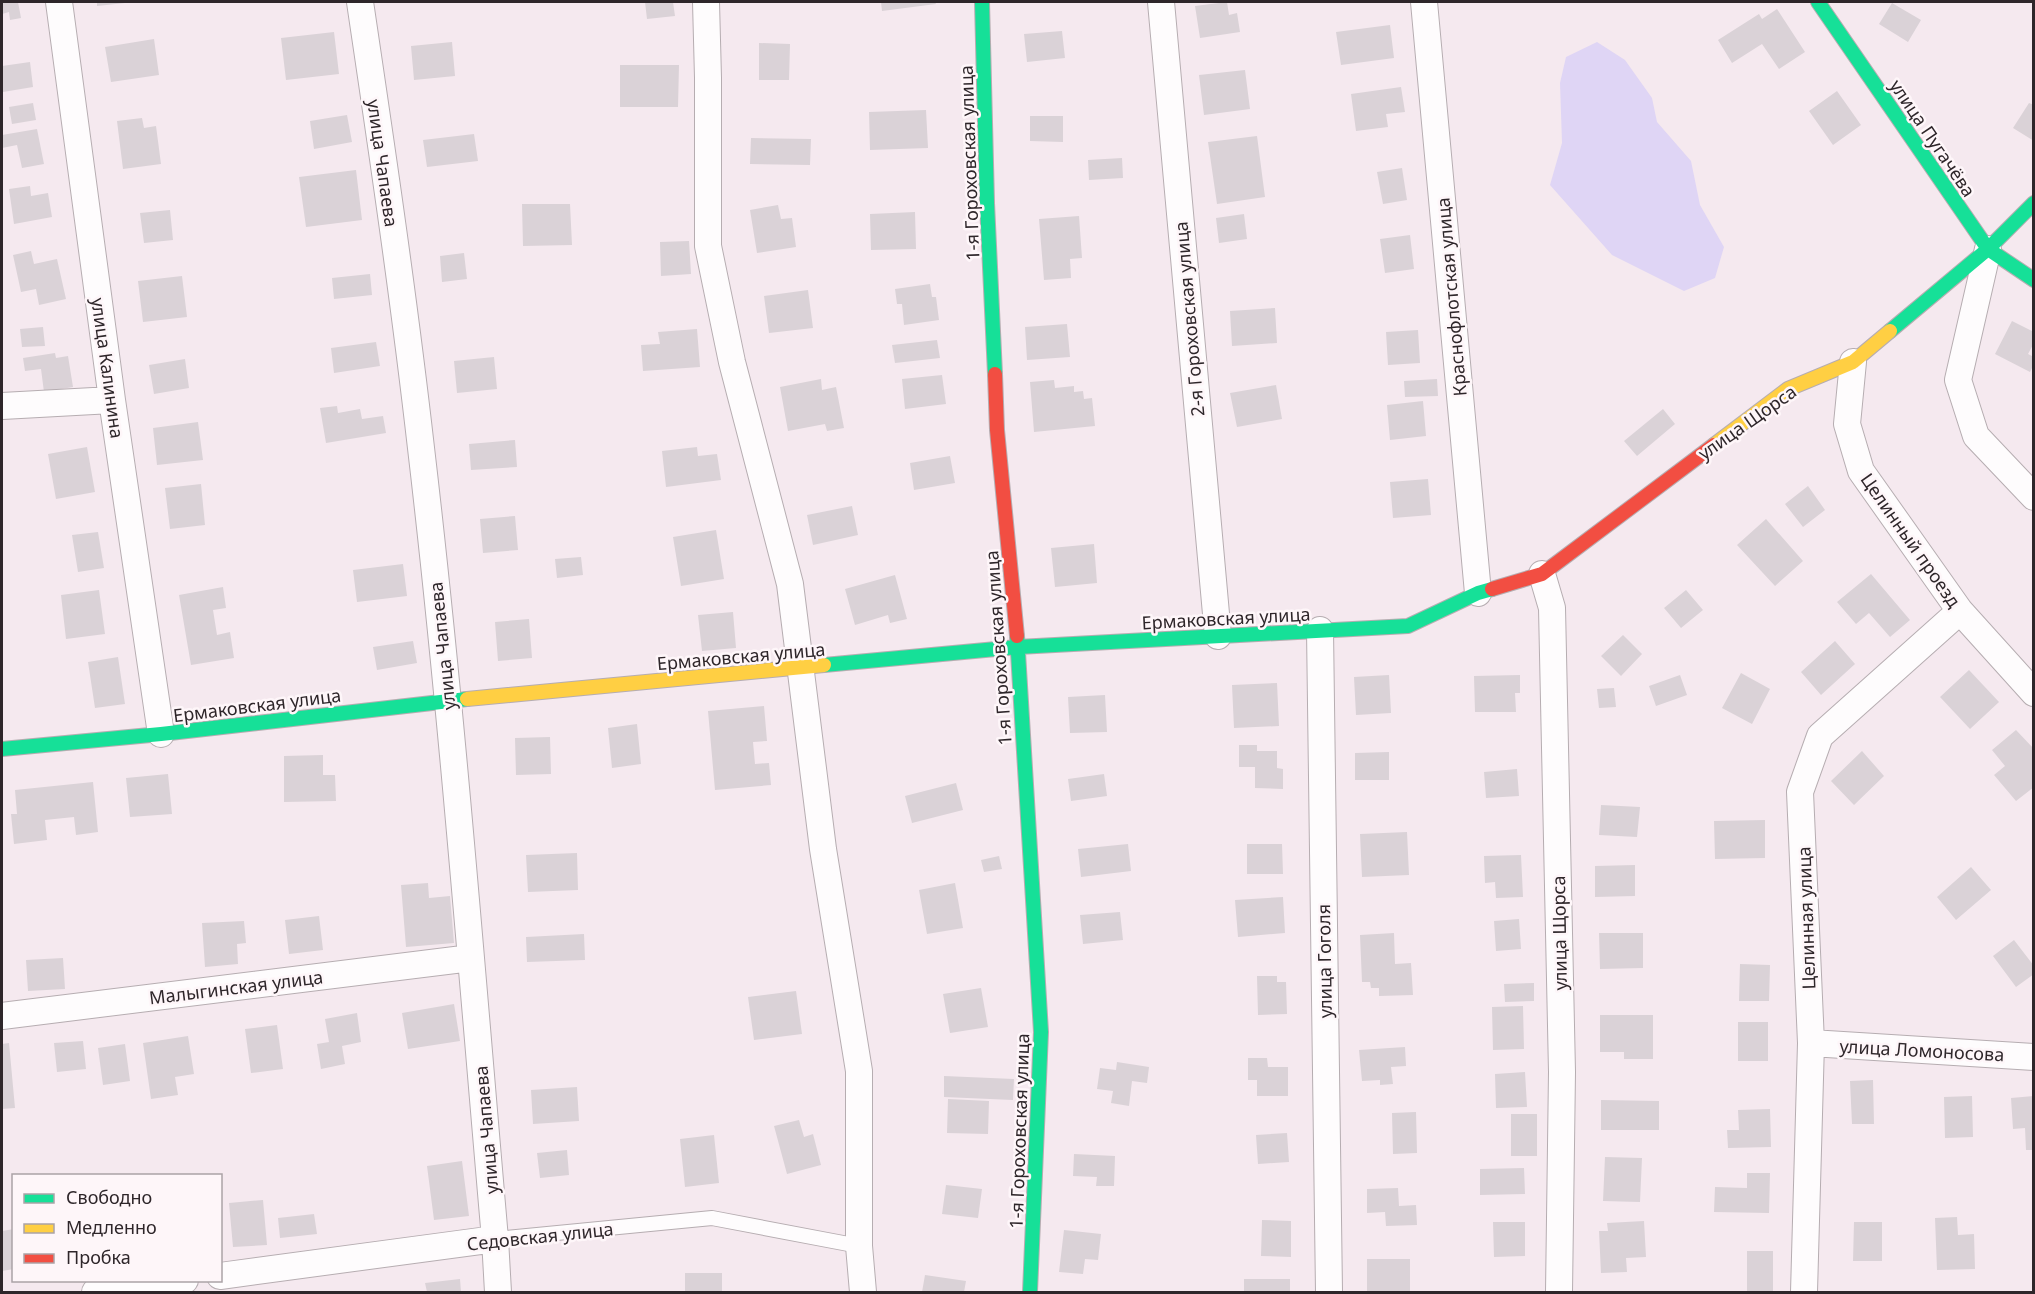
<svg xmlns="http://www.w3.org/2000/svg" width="2035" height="1294" viewBox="0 0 2035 1294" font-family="'Noto Sans',sans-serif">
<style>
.water{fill:#dfd5f5}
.building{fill:#dad2d7}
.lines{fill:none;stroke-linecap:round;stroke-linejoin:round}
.lane-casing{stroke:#b6adb1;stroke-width:16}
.street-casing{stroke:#b6adb1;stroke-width:28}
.fast-casing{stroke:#b6adb1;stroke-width:16}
.slow-casing{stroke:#b6adb1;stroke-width:16}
.jam-casing{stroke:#b6adb1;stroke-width:16}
.lane{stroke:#fefcfd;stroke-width:14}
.street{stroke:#fefcfd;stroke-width:26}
.fast{stroke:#16e098;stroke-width:14}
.slow{stroke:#ffcf43;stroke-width:14}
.jam{stroke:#f24e42;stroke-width:14}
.labels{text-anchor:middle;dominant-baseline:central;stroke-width:5;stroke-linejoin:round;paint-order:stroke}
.street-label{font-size:18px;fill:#2e262a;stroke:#fef6f9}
</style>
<rect width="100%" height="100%" fill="#f5e9ef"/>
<path class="water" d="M 1597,42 L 1625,60 L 1652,98 L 1657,122 L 1691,161 L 1700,205 L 1724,247 L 1715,278 L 1684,291 L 1612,255 L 1550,185 L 1562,143 L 1560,83 L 1566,57 Z"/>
<path class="building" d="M 2,2 L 18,2 L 21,18 L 10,20 L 9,12 L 2,14 Z
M 97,2 L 125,2 L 125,3 L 97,6 Z
M 645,2 L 673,2 L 675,16 L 647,19 Z
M 881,2 L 935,2 L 936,4 L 882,11 Z
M 1227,2 L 1229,15 L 1237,13 L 1240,32 L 1200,38 L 1195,6 Z
M 1892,3 L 1921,20 L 1908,42 L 1879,24 Z
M 1777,9 L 1805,52 L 1779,69 L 1762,44 L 1732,63 L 1718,40 L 1759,14 L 1762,19 Z
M 1390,25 L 1394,58 L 1341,65 L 1336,32 Z
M 1062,31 L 1065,58 L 1027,62 L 1024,34 Z
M 334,32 L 339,74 L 286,80 L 281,38 Z
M 154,39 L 159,75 L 111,82 L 105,47 Z
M 452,42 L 455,76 L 414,80 L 411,46 Z
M 759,43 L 790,44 L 789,80 L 759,80 Z
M 30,62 L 33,87 L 3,92 L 2,66 Z
M 620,65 L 679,65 L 678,107 L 620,107 Z
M 1245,70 L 1250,109 L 1204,115 L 1199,75 Z
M 1401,87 L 1405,112 L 1386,114 L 1388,127 L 1356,131 L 1351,94 Z
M 1837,91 L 1861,125 L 1833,145 L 1809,111 Z
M 33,103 L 36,120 L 12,124 L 9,107 Z
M 2029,103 L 2034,105 L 2034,141 L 2013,128 Z
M 926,110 L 928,148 L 870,150 L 869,112 Z
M 347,115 L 352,142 L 314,149 L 310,121 Z
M 1030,116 L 1063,116 L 1063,142 L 1030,141 Z
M 142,118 L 144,128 L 156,126 L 161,164 L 123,169 L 117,121 Z
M 37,129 L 44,164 L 22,168 L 17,145 L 2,148 L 2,135 Z
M 474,134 L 478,161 L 427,167 L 423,140 Z
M 1257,136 L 1265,197 L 1217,204 L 1208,142 Z
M 751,138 L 811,139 L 810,165 L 750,164 Z
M 1122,158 L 1123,178 L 1089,180 L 1088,160 Z
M 1402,168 L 1407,200 L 1383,204 L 1377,172 Z
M 356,170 L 362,220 L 306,227 L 299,177 Z
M 30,186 L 31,196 L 48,193 L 52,217 L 14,224 L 9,189 Z
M 522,204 L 570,204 L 572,245 L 523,246 Z
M 778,205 L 781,219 L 792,218 L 796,247 L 757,253 L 750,210 Z
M 170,210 L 173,240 L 144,243 L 140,213 Z
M 915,212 L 916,249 L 871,250 L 870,214 Z
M 1244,214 L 1247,239 L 1219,243 L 1216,218 Z
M 1079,216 L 1082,258 L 1070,259 L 1071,278 L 1044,280 L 1039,219 Z
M 1410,235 L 1414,269 L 1385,273 L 1380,239 Z
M 689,241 L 691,274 L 661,276 L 660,242 Z
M 31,251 L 34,264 L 57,259 L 66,299 L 39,305 L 36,289 L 21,292 L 13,255 Z
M 464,253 L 467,279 L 442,282 L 440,256 Z
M 370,274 L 372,295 L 334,299 L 332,278 Z
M 182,276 L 187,317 L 143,322 L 138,281 Z
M 930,284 L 932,297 L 936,297 L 939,320 L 904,325 L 902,304 L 897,304 L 895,289 Z
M 808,290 L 813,328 L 769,333 L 764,296 Z
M 1275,308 L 1277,343 L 1232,346 L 1230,311 Z
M 2012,321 L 2034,332 L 2034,343 L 2028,354 L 2034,357 L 2034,364 L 2030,372 L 1995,354 Z
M 1067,324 L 1070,357 L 1027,360 L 1025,327 Z
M 43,327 L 45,346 L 22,347 L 20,329 Z
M 697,329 L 700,367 L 643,371 L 641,345 L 660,344 L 658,332 Z
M 1418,330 L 1420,363 L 1388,365 L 1386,332 Z
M 937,340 L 940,358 L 895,363 L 892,345 Z
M 376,342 L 380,366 L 334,373 L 331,348 Z
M 55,353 L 56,358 L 68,356 L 73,387 L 44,392 L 41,369 L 25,371 L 23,358 Z
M 494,357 L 497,389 L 457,393 L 454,361 Z
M 185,359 L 189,388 L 154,394 L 149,365 Z
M 942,375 L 946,404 L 905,409 L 902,379 Z
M 821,379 L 822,390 L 836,387 L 844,428 L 827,431 L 825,424 L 788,431 L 780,387 Z
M 1437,379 L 1438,396 L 1405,397 L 1404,381 Z
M 1054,380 L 1055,388 L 1074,386 L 1074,392 L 1083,391 L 1084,399 L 1092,398 L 1095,426 L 1034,432 L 1030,382 Z
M 1276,385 L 1282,419 L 1237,427 L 1230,393 Z
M 1423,401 L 1426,436 L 1390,440 L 1387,405 Z
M 337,406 L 338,413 L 360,409 L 362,419 L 383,416 L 386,433 L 326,443 L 320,408 Z
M 1663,409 L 1675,424 L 1637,456 L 1624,441 Z
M 198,422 L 203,460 L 157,465 L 153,428 Z
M 515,440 L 517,467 L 471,470 L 469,444 Z
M 87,447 L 95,492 L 56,499 L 48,454 Z
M 697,447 L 698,456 L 717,454 L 721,480 L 666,487 L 662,451 Z
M 950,456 L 955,483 L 914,490 L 910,463 Z
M 1428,479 L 1431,515 L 1393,518 L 1390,482 Z
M 201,484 L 205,525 L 170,529 L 165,488 Z
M 1808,486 L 1825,510 L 1803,527 L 1785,504 Z
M 852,506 L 858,535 L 813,545 L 807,515 Z
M 515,516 L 518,550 L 483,553 L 480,519 Z
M 1766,519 L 1803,561 L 1775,586 L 1737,545 Z
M 716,530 L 724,579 L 681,586 L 673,537 Z
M 98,532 L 104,568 L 78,572 L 72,535 Z
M 1094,544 L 1097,583 L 1055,587 L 1051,548 Z
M 581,557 L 583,575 L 557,578 L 555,559 Z
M 403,564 L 407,596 L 357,602 L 353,570 Z
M 1871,574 L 1910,620 L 1890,637 L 1869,613 L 1856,624 L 1837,602 Z
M 895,575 L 907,619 L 890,623 L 888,615 L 855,625 L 845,589 Z
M 223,587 L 226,608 L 213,610 L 217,635 L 230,632 L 234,658 L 191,665 L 179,595 Z
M 99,590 L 105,634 L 66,639 L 61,595 Z
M 1686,590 L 1703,610 L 1681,628 L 1664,608 Z
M 733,612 L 736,648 L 702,651 L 698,615 Z
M 529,619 L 532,658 L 498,661 L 495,622 Z
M 1623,635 L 1642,654 L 1621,676 L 1601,656 Z
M 413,641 L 417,663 L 377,670 L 373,647 Z
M 1835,641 L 1855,664 L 1821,695 L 1801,672 Z
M 118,657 L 125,704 L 95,708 L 88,662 Z
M 1969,670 L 1999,702 L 1970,729 L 1940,697 Z
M 1741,673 L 1770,689 L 1752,724 L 1722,708 Z
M 1389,675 L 1391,713 L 1356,715 L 1354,677 Z
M 1520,675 L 1520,693 L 1515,693 L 1516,712 L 1475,712 L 1474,676 Z
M 1680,675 L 1687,695 L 1656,706 L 1649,686 Z
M 1277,683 L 1279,726 L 1234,728 L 1232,685 Z
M 1614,688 L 1616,707 L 1599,708 L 1597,689 Z
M 1105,695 L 1107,732 L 1070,733 L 1068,697 Z
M 764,706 L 767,741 L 753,742 L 755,764 L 769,763 L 771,785 L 715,790 L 708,711 Z
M 637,724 L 641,764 L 612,768 L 608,728 Z
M 2016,730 L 2034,749 L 2034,787 L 2016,801 L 1994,775 L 2005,766 L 1992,750 Z
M 550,737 L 551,774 L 516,775 L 515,738 Z
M 1239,745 L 1257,745 L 1257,751 L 1277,751 L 1277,768 L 1283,769 L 1283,789 L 1255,788 L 1255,767 L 1239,767 Z
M 1862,751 L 1884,776 L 1854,805 L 1831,781 Z
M 1389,752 L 1389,780 L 1355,780 L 1355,753 Z
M 323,755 L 323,775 L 335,775 L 336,801 L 284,802 L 284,756 Z
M 1517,769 L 1519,796 L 1486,798 L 1484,772 Z
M 168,774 L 172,814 L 130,817 L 126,778 Z
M 1104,774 L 1107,796 L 1071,801 L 1068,779 Z
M 93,782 L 98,832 L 76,835 L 74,817 L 45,820 L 47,840 L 14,844 L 11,814 L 17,814 L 15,790 Z
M 956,783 L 963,810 L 912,823 L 905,796 Z
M 1601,805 L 1640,807 L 1637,837 L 1599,835 Z
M 1765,820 L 1765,858 L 1715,859 L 1714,821 Z
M 1407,832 L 1409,875 L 1362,877 L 1360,834 Z
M 1128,844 L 1131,871 L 1081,877 L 1078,849 Z
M 1247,844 L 1282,844 L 1283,874 L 1247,874 Z
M 577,853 L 578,890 L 528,892 L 526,855 Z
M 1521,855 L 1523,897 L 1496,898 L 1495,882 L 1485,883 L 1484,856 Z
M 999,856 L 1002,869 L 984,872 L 981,860 Z
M 1635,865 L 1635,896 L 1595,897 L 1595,866 Z
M 1971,867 L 1991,890 L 1956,920 L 1937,897 Z
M 428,883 L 429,898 L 450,896 L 454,943 L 406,947 L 401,885 Z
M 955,883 L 963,928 L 927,934 L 919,890 Z
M 1283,897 L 1285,933 L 1238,937 L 1235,900 Z
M 1120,912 L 1123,940 L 1083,944 L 1080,915 Z
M 319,916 L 323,950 L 289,954 L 285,920 Z
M 1519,919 L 1521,949 L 1496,951 L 1494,921 Z
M 244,921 L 246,943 L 237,944 L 238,964 L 205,967 L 202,923 Z
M 1394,933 L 1395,964 L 1411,963 L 1413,995 L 1379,996 L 1379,988 L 1371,988 L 1370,982 L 1362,982 L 1360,935 Z
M 1599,933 L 1643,933 L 1643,968 L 1600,969 Z
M 584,934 L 585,960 L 527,962 L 526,937 Z
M 2014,940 L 2034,966 L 2034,974 L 2016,987 L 1993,956 Z
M 63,958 L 65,989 L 28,991 L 26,960 Z
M 1740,964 L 1770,965 L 1769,1001 L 1739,1001 Z
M 1257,976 L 1277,976 L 1277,982 L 1286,982 L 1287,1014 L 1258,1015 Z
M 1534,983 L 1534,1001 L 1505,1002 L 1504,984 Z
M 981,988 L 988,1027 L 950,1033 L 943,994 Z
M 796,991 L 802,1034 L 754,1040 L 748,997 Z
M 454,1004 L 460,1041 L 408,1049 L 402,1013 Z
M 1523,1006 L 1524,1049 L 1493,1050 L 1492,1007 Z
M 357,1013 L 361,1042 L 342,1046 L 345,1064 L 321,1069 L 317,1044 L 329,1042 L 325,1019 Z
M 1600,1015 L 1653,1015 L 1653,1059 L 1624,1059 L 1624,1052 L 1600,1052 Z
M 1738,1022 L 1768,1022 L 1768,1061 L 1738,1061 Z
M 277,1025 L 283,1069 L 251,1073 L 245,1029 Z
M 188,1036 L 194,1074 L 175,1077 L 178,1095 L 151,1099 L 143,1043 Z
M 83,1041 L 86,1069 L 57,1072 L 54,1043 Z
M 9,1043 L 15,1108 L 2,1109 L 2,1044 Z
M 125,1044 L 130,1081 L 103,1085 L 98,1048 Z
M 1405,1047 L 1406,1066 L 1391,1067 L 1393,1084 L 1380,1085 L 1380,1080 L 1362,1081 L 1359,1050 Z
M 1248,1058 L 1267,1058 L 1268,1067 L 1288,1067 L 1288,1096 L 1257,1096 L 1257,1080 L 1248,1080 Z
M 1117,1062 L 1149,1067 L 1147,1083 L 1132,1081 L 1129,1106 L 1111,1103 L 1113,1091 L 1097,1089 L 1100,1068 L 1116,1070 Z
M 1525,1072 L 1527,1107 L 1496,1108 L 1495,1074 Z
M 944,1076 L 1014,1079 L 1013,1100 L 944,1097 Z
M 1873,1080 L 1874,1124 L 1852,1124 L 1850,1081 Z
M 577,1087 L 579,1121 L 533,1124 L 531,1090 Z
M 1972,1096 L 1973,1137 L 1945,1138 L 1944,1097 Z
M 2034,1096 L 2034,1150 L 2026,1150 L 2025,1128 L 2013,1129 L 2011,1098 Z
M 948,1099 L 989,1101 L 988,1134 L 947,1133 Z
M 1601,1100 L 1659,1101 L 1659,1130 L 1601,1130 Z
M 1770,1109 L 1771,1147 L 1728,1148 L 1727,1130 L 1739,1130 L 1738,1110 Z
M 1416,1112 L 1417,1153 L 1393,1154 L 1392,1113 Z
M 1511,1114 L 1537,1114 L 1537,1156 L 1511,1156 Z
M 799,1120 L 804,1137 L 813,1134 L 821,1165 L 787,1174 L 774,1126 Z
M 1287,1133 L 1289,1162 L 1258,1164 L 1256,1135 Z
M 714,1135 L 719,1183 L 685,1187 L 680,1139 Z
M 567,1150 L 569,1175 L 540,1178 L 537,1153 Z
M 1074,1154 L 1115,1156 L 1114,1186 L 1096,1186 L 1097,1177 L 1073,1176 Z
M 1605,1157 L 1642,1158 L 1640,1202 L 1603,1201 Z
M 462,1161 L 469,1216 L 434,1220 L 427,1166 Z
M 1524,1168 L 1525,1194 L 1480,1195 L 1480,1169 Z
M 1747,1173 L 1770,1173 L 1769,1213 L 1714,1212 L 1715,1187 L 1747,1188 Z
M 946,1185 L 982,1189 L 978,1218 L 942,1214 Z
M 1398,1188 L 1399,1206 L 1416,1205 L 1417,1225 L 1386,1226 L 1385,1212 L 1367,1213 L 1367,1189 Z
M 263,1200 L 267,1245 L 233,1247 L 229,1203 Z
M 314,1214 L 317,1234 L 280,1238 L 278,1218 Z
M 1957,1217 L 1958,1235 L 1974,1234 L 1975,1269 L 1937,1270 L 1935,1218 Z
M 1262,1220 L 1291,1221 L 1291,1257 L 1261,1256 Z
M 1644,1221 L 1646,1257 L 1626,1258 L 1627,1272 L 1601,1273 L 1599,1231 L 1608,1231 L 1607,1223 Z
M 1493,1222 L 1525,1222 L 1525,1256 L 1494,1257 Z
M 1854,1222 L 1882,1222 L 1882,1261 L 1853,1261 Z
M 14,1229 L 14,1269 L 2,1271 L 2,1231 Z
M 1064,1230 L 1101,1234 L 1098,1260 L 1085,1259 L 1083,1274 L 1059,1272 Z
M 1747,1251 L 1773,1251 L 1773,1291 L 1747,1291 Z
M 1367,1259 L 1410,1259 L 1410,1292 L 1367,1292 Z
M 685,1273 L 722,1273 L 722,1292 L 685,1292 Z
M 925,1275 L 966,1281 L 964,1292 L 922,1292 Z
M 460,1279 L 461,1292 L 427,1292 L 425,1283 Z
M 1244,1279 L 1290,1279 L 1290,1292 L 1244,1292 Z"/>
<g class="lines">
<g class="lane-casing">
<path id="lane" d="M 495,1239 L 712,1218 L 859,1246"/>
</g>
<g class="street-casing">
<path id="street" d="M 59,2 L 112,400 L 161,734
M 360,2 C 382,150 404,299 421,448 C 452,711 472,975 495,1239 L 498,1292
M 706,2 L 708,78 L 708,246 L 732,362 L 790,584 L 823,849 L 859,1071 L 859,1246 L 863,1292
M 1161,2 L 1218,636
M 1424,2 L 1478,593
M 1988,249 L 1958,380 L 1976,436 L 2034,497
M 1853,362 L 1847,424 L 1861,471 L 1960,611 L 2034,693
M 2,406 L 112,400
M 1542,574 L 1552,608 L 1562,1072 L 1559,1292
M 1320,630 L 1329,1292
M 2,1016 L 471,958
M 1811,1043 L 2034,1057
M 220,1276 L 495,1239
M 95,1292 L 185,1280
M 1804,1292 L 1811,1043 L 1800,792 L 1820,736 L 1960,611"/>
</g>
<g class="fast-casing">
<path id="fast" d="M 982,2 L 987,203 L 995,374
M 1818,2 L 1988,249 L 2034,280
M 1890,331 L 1988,249 L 2034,203
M 1017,636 L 1041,1032 L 1030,1292
M 824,665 L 1018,647 L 1408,626 L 1478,593 L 1492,589
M 2,749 L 161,734 L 467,699"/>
</g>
<g class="slow-casing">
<path id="slow" d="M 1714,445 L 1788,389 L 1853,362 L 1890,331
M 467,699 L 824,665"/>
</g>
<g class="jam-casing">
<path id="jam" d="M 995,374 L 997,430 L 1017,636
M 1492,589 L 1542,574 L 1714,445"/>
</g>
<use href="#lane" class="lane"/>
<use href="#street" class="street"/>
<use href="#fast" class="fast"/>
<use href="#slow" class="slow"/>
<use href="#jam" class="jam"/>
</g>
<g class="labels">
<g class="street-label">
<text transform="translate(1933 138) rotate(56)">улица Пугачёва</text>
<text transform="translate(383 163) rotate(82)">улица Чапаева</text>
<text transform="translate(969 163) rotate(-92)">1-я Гороховская улица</text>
<text transform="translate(1451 297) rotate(-95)">Краснофлотская улица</text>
<text transform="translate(1189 319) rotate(-95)">2-я Гороховская улица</text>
<text transform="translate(108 368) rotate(82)">улица Калинина</text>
<text transform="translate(1747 422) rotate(-35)">улица Щорса</text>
<text transform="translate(1911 540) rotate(55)">Целинный проезд</text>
<text transform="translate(1226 618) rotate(-3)">Ермаковская улица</text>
<text transform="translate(442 646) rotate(-96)">улица Чапаева</text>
<text transform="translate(998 648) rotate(-94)">1-я Гороховская улица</text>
<text transform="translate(741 656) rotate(-5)">Ермаковская улица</text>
<text transform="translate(257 705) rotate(-7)">Ермаковская улица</text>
<text transform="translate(1806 918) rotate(-92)">Целинная улица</text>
<text transform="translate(1559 933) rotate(-91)">улица Щорса</text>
<text transform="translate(1324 961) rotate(-91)">улица Гоголя</text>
<text transform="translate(236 987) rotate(-7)">Малыгинская улица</text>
<text transform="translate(1922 1050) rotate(3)">улица Ломоносова</text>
<text transform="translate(486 1130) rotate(-95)">улица Чапаева</text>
<text transform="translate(1019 1131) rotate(-88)">1-я Гороховская улица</text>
<text transform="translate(540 1236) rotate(-6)">Седовская улица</text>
</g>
</g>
<rect width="2035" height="1294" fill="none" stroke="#2e262a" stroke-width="6"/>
<rect x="12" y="1174" width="210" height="108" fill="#fef6f9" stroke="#aba3a6" stroke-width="1.5"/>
<rect x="24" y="1194" width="30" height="9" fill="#16e098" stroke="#aba3a6" stroke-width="1.5"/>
<text x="66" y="1204" font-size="18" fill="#2e262a">Свободно</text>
<rect x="24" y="1224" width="30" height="9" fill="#ffcf43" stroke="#aba3a6" stroke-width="1.5"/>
<text x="66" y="1234" font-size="18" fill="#2e262a">Медленно</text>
<rect x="24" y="1254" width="30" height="9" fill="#f24e42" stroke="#aba3a6" stroke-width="1.5"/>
<text x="66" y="1264" font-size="18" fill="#2e262a">Пробка</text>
</svg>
